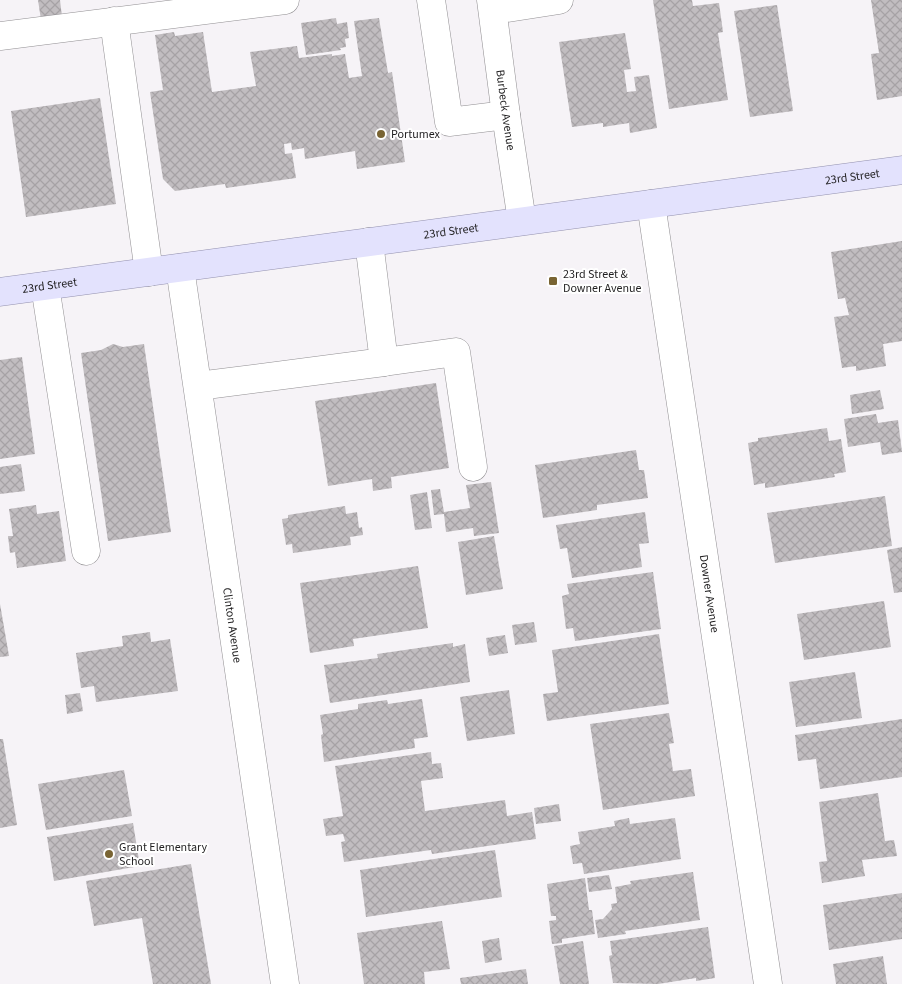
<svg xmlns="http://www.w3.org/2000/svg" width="902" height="984" viewBox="0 0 902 984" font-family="'Source Sans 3',sans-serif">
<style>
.building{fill:url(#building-cross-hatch)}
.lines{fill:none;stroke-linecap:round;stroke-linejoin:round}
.minor-casing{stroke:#918f92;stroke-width:29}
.major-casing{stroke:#9391ae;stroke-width:29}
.minor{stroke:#fff;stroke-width:28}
.major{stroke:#e3e2fd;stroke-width:28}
.poi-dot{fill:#796433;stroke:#fff;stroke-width:2}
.labels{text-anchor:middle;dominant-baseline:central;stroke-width:4;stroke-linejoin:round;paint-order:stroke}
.street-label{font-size:12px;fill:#201f20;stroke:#fff}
.poi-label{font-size:12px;fill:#201f20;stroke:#fff;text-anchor:start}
</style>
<defs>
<pattern id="building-cross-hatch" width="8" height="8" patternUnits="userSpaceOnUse" patternTransform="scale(1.25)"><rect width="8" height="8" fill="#c1bdc0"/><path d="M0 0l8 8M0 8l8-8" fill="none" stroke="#a6a2a5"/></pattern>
</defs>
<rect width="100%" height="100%" fill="#f6f3f7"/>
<path class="building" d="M 38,0 L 60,0 L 62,17 L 41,20 Z
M 653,0 L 692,0 L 693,6 L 719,3 L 723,32 L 718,33 L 728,100 L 669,109 Z
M 871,0 L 902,0 L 902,96 L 877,100 L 871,54 L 879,53 Z
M 777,5 L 793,111 L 750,117 L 734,11 Z
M 336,18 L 337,24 L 347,22 L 349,38 L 345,39 L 346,47 L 340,48 L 341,50 L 306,55 L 301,23 Z
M 379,18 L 388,73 L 392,72 L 405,162 L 357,169 L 355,151 L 305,159 L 304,148 L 292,150 L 291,143 L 284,144 L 285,154 L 292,153 L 296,178 L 226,188 L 225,184 L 175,191 L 163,179 L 150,92 L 163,90 L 155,35 L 174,32 L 175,36 L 203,32 L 212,92 L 256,86 L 250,52 L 297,46 L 299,58 L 332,54 L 332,56 L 345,54 L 349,78 L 362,76 L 354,21 Z
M 625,33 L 631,69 L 624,70 L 627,92 L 636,91 L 634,77 L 649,75 L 657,128 L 630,133 L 629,123 L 603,127 L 603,123 L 572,127 L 559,42 Z
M 100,98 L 116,204 L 26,217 L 11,111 Z
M 902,241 L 902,341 L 883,344 L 886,366 L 856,371 L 856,366 L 842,368 L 834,317 L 849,315 L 845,298 L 838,299 L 831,252 Z
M 113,344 L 123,347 L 144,344 L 171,532 L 108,541 L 81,353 L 101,350 Z
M 22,357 L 35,454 L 0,459 L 0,360 Z
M 436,383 L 449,468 L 391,477 L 392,488 L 373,491 L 372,479 L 328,486 L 315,401 Z
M 880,390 L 884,409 L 852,414 L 850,395 Z
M 876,414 L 878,423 L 898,420 L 902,452 L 882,455 L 880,442 L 848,447 L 844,419 Z
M 827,428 L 829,441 L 841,439 L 846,472 L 834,474 L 835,477 L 765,488 L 765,483 L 754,485 L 748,443 L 758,441 L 758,438 Z
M 636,450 L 639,470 L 644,470 L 648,498 L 597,505 L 597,510 L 543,518 L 535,465 Z
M 21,464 L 25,491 L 0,494 L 0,467 Z
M 491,482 L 499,533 L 474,536 L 473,528 L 446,532 L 444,514 L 434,515 L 431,490 L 440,489 L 444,512 L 470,508 L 466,485 Z
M 427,492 L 432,528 L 415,530 L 410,495 Z
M 885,496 L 892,546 L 775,563 L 767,513 Z
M 36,505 L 37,514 L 59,511 L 66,561 L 17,568 L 15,552 L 10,553 L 8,536 L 13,536 L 9,509 Z
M 345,506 L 346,514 L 357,512 L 359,528 L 362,527 L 363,535 L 350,537 L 351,545 L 293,553 L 292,544 L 286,545 L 282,519 L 288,518 L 288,515 Z
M 645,512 L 649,543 L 639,544 L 642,567 L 572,578 L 567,548 L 560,549 L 556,525 Z
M 494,536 L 503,589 L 466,595 L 458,542 Z
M 902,547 L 902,592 L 894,593 L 887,550 Z
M 418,566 L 428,628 L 353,639 L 354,646 L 310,653 L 300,583 Z
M 653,572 L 661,629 L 575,641 L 573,628 L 566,629 L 562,596 L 569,594 L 567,584 Z
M 884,601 L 891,647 L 804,660 L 797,614 Z
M 0,604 L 9,656 L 0,657 Z
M 534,622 L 537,642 L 515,645 L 512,625 Z
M 150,632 L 151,642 L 170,639 L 178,691 L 96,702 L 94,686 L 81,688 L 76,653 L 123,646 L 122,636 Z
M 659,634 L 669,704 L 547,721 L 543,694 L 558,692 L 552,650 Z
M 505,635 L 508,653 L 489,656 L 486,638 Z
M 453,643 L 453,647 L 465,644 L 470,682 L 330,703 L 324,665 L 378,658 L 377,654 Z
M 855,672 L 862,718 L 796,727 L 789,682 Z
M 509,690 L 515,734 L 467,741 L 460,697 Z
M 80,693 L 83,711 L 67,714 L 65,695 Z
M 422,699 L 428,737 L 414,739 L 415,748 L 324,762 L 321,735 L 323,734 L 320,715 L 358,709 L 358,704 L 387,700 L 388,704 Z
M 669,713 L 674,743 L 669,744 L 673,771 L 691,769 L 695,796 L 603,810 L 590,724 Z
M 902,719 L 902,777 L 820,789 L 816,759 L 798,761 L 795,735 Z
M 0,739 L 3,739 L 17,825 L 0,828 Z
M 431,752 L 432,764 L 441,763 L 443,778 L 421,781 L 425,811 L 505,800 L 507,816 L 532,812 L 536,839 L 432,854 L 431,850 L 344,862 L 341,842 L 345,841 L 343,834 L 326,836 L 323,819 L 343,816 L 335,766 Z
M 124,770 L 132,816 L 46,830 L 38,784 Z
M 878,793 L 885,841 L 894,840 L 897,856 L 862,860 L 865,876 L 822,883 L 819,862 L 827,861 L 819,802 Z
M 559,804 L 561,821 L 536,824 L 534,808 Z
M 629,818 L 630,824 L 675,818 L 681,859 L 584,874 L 582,863 L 573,864 L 570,846 L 580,844 L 578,832 L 615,826 L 614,821 Z
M 133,823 L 140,866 L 54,881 L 47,837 Z
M 495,850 L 502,897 L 366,917 L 360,870 Z
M 191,864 L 211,984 L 153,984 L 142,918 L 94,926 L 86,881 Z
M 693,872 L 700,920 L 625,931 L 626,934 L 598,938 L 595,920 L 603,919 L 612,909 L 611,904 L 617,903 L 615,887 L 631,884 L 630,881 Z
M 609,875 L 612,889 L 589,892 L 587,878 Z
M 585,878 L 589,910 L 592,910 L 595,934 L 562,939 L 562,943 L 552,944 L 549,921 L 556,920 L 556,916 L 551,916 L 547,884 Z
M 902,893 L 902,939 L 829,950 L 823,905 Z
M 442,921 L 450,969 L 424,972 L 425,984 L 364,984 L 357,933 Z
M 708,927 L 715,978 L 696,981 L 696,978 L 658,984 L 613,983 L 609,956 L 612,955 L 610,941 Z
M 499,938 L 502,960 L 485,963 L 482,941 Z
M 583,941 L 589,984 L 560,984 L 554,946 Z
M 883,956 L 887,984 L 836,984 L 833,964 Z
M 526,969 L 528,984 L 461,984 L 460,978 Z"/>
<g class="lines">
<g class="minor-casing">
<g id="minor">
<path d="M 431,0 L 449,122 L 506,115"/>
<path id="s1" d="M 491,0 L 506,115 L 522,221"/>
<path d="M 493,10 L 559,0"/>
<path d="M 114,21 L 149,272"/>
<path d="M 0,36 L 285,0"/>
<path id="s2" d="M 651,204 L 768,984"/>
<path id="s3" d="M 180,268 L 285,984"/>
<path d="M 45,286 L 86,551"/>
<path d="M 384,362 L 456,352 L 473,467"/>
<path d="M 198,386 L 384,362 L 369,242"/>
</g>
</g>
<g class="major-casing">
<g id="major">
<path id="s4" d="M 0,292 L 902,170"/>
</g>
</g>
<use href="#minor" class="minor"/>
<use href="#major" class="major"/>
</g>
<g class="poi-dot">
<circle cx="381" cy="134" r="5"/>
<rect x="548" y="276" width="10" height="10" rx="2.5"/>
<circle cx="109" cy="854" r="5"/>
</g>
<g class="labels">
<g class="street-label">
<text stroke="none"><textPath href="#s1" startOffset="111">Burbeck Avenue</textPath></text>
<text stroke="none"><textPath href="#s4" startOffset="860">23rd Street</textPath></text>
<text stroke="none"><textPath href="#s4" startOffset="455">23rd Street</textPath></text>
<text stroke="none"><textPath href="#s4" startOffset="50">23rd Street</textPath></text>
<text stroke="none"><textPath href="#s2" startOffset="394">Downer Avenue</textPath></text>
<text stroke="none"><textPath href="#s3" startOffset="361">Clinton Avenue</textPath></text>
</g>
<g class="poi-label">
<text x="391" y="134">Portumex</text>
<text x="563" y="274">23rd Street &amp;<tspan x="563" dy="14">Downer Avenue</tspan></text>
<text x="119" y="847">Grant Elementary<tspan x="119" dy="14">School</tspan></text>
</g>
</g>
</svg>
